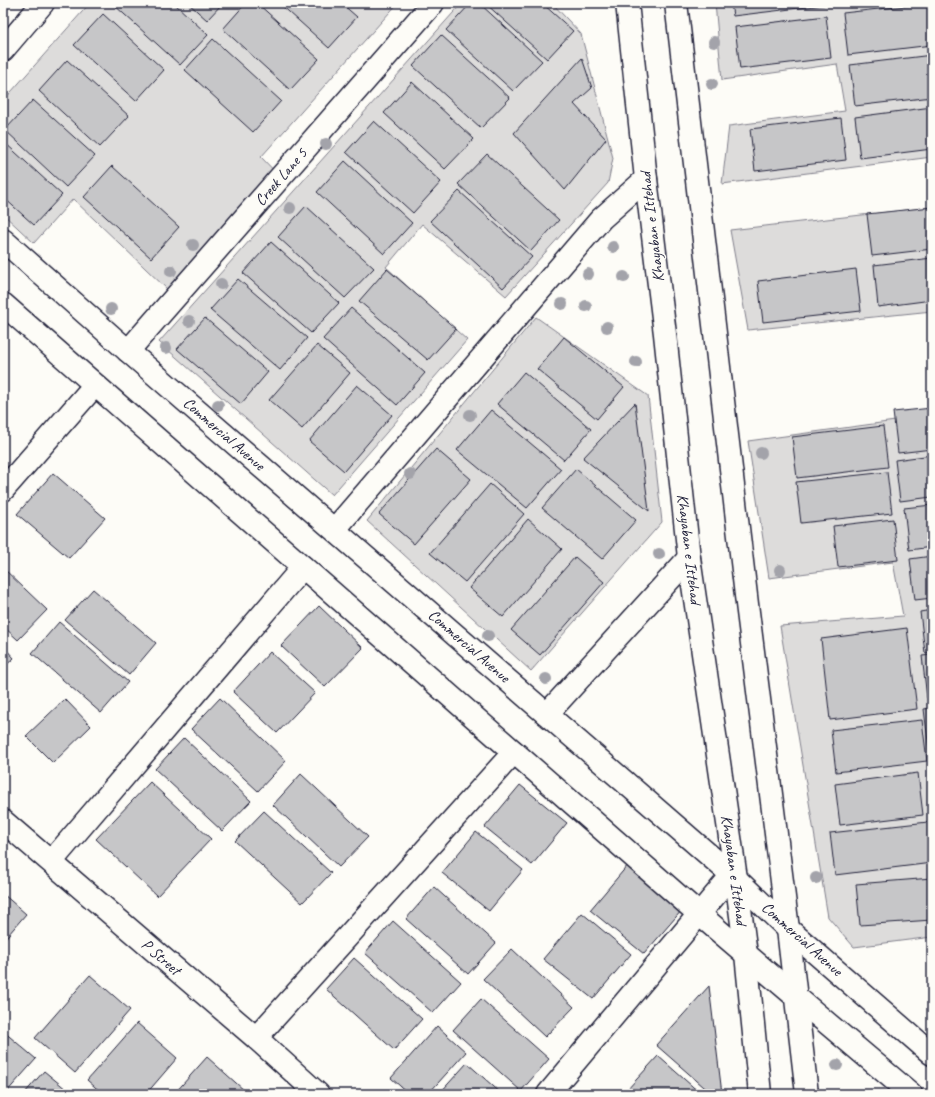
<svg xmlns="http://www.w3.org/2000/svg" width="935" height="1097" viewBox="0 0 935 1097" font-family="Caveat,sans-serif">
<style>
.green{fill:#dddcdb;stroke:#807f8b}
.building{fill:#c6c6c8;stroke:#22223b}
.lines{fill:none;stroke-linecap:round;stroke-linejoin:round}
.minor-casing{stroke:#22223b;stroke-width:25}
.tertiary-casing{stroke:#22223b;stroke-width:25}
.secondary-casing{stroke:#22223b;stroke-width:25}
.primary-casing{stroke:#22223b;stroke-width:25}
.minor{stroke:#fdfcf7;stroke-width:22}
.tertiary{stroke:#fdfcf7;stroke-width:22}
.secondary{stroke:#fdfcf7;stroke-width:22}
.primary{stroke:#fdfcf7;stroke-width:22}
.tree{fill:#a3a3aa}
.labels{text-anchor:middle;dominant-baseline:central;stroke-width:3;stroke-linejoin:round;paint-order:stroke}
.street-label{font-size:16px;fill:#22223b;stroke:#fdfcf7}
</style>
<rect width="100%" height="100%" fill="#fdfcf7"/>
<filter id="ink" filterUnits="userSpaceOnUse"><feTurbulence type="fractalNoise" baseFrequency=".025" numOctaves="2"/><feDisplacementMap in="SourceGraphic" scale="8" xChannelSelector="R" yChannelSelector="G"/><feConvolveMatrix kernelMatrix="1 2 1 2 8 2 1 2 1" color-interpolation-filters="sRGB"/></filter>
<g filter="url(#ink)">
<path class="green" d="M 90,3 L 398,3 L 261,157 L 280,177 L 168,290 L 73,199 L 34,243 L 3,214 L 3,101 Z
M 462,3 L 552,3 L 581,34 L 613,158 L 608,183 L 506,296 L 422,224 L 386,267 L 467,340 L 332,495 L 159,342 Z
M 715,3 L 932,3 L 932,157 L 722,184 L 729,126 L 845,111 L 837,64 L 722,80 Z
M 932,207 L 932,311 L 748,330 L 730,230 Z
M 536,317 L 648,396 L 662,522 L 531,671 L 367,521 Z
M 932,416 L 932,766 L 931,766 L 932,773 L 932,937 L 854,947 L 828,917 L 780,626 L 903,616 L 893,562 L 769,578 L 748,441 Z"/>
<path class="building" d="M 114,3 L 174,3 L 208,35 L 180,65 L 113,4 Z
M 188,3 L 223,3 L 207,20 Z
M 246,3 L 257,3 L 319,59 L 290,90 L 223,29 Z
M 279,3 L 341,3 L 357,17 L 329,48 Z
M 471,3 L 479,3 L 542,61 L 513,91 L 446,30 Z
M 485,3 L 542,3 L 573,31 L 547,59 Z
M 731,3 L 823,3 L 824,5 L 733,16 Z
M 850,3 L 880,3 L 850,7 Z
M 932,3 L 932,45 L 848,55 L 843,13 Z
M 103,14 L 164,70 L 136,101 L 74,45 Z
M 826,16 L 831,58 L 740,69 L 735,27 Z
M 441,35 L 510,98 L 481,128 L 413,66 Z
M 213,39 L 281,101 L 253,132 L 185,70 Z
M 932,55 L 932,97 L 855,106 L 850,65 Z
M 582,58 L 592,88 L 574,104 L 606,139 L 565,190 L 514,133 Z
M 67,60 L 129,116 L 100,147 L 39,91 Z
M 412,82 L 474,139 L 445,169 L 384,113 Z
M 33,100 L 95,156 L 66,187 L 5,130 Z
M 932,107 L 932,149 L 860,158 L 855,117 Z
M 841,118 L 846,160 L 755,171 L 750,129 Z
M 374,121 L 441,182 L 413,213 L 346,152 Z
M 3,141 L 62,195 L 34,225 L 3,197 Z
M 487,154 L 559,220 L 531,251 L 458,184 Z
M 345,161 L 412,223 L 384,254 L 317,192 Z
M 112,166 L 179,227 L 151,258 L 84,197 Z
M 459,191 L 532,257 L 503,288 L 430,221 Z
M 306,206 L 374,268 L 345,298 L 278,237 Z
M 932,207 L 932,249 L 872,256 L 867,214 Z
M 271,242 L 339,303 L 311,333 L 243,273 Z
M 932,258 L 932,300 L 878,307 L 874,265 Z
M 387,269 L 456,329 L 428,360 L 359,301 Z
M 856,269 L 861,311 L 763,322 L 758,281 Z
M 238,279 L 307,338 L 280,370 L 210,310 Z
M 351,308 L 425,373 L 397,405 L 323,339 Z
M 205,318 L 268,372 L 241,404 L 177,349 Z
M 564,337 L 624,387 L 597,419 L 537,369 Z
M 317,345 L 350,373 L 302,429 L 269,400 Z
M 524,372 L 591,429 L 564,460 L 497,404 Z
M 357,385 L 392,415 L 344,471 L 309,441 Z
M 635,403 L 649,511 L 583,458 Z
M 932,408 L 932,449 L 898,453 L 893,412 Z
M 491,410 L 561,469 L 527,508 L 457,450 Z
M 883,426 L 888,467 L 797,478 L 792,437 Z
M 436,449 L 471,479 L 414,544 L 379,514 Z
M 932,455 L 932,497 L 900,501 L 895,460 Z
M 576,469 L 636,520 L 602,559 L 542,508 Z
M 887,472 L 892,513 L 801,523 L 796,482 Z
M 53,473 L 105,518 L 69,558 L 17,514 Z
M 490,484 L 524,514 L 465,582 L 430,553 Z
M 932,505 L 932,547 L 909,550 L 904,508 Z
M 528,519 L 562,549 L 503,617 L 469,588 Z
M 893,519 L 898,560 L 838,567 L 833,526 Z
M 932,556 L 932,598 L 915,600 L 910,559 Z
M 575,557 L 604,582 L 540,655 L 511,630 Z
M 3,568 L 47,610 L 18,640 L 3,626 Z
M 93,589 L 156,643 L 129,675 L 65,620 Z
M 319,606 L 363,648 L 325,687 L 281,646 Z
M 932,610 L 932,652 L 925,653 L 920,612 Z
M 59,622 L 128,682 L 101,713 L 32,653 Z
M 907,628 L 917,709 L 830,720 L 821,639 Z
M 3,646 L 14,658 L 3,668 Z
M 270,652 L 315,693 L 277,733 L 233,692 Z
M 932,655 L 932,697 L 927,698 L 922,656 Z
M 220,698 L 286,761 L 258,791 L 191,729 Z
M 65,699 L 91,726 L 53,763 L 26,736 Z
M 932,708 L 932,750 L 929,750 L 924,709 Z
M 922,720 L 927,761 L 836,772 L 831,730 Z
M 184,738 L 251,801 L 222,831 L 155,769 Z
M 918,773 L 923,815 L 840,825 L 835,784 Z
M 301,774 L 368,837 L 339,867 L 273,805 Z
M 150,782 L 211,839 L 157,896 L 96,839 Z
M 520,785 L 567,823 L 532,865 L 485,827 Z
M 264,811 L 331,873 L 302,903 L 235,841 Z
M 928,822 L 932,854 L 932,863 L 835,875 L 830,833 Z
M 476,832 L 523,870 L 489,911 L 442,873 Z
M 628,865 L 682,910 L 644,954 L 590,910 Z
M 932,878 L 932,920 L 860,925 L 856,884 Z
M 434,887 L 496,943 L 468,974 L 406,919 Z
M 3,894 L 26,914 L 3,941 Z
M 582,913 L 631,954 L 593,999 L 543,959 Z
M 393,921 L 461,982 L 433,1013 L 365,953 Z
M 512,949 L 574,1007 L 545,1037 L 483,979 Z
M 354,958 L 422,1019 L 394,1050 L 326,989 Z
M 90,975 L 130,1010 L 75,1073 L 35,1038 Z
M 709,986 L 722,1094 L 712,1094 L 656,1045 Z
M 481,999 L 549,1059 L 521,1091 L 453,1030 Z
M 137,1023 L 177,1058 L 146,1094 L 103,1094 L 87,1080 Z
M 437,1026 L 466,1052 L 428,1094 L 409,1094 L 391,1078 Z
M 3,1031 L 36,1059 L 5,1094 L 3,1094 Z
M 658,1056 L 701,1094 L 630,1094 L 626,1091 Z
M 207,1057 L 245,1091 L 242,1094 L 174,1094 Z
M 467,1063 L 502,1094 L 439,1094 Z
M 44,1071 L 72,1094 L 24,1094 Z"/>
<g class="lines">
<g class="minor-casing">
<path id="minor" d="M 128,351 L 433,3
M 3,490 L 95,385
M 335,529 L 601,219 L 646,179
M 547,714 L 689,558
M 3,821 L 256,1038 L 318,1094
M 51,862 L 303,567
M 788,929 L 932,1054
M 795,996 L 911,1094
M 256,1038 L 514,752
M 548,1094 L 732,875"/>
</g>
<g class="tertiary-casing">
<path id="tertiary" d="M 3,50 L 43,3"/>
</g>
<g class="secondary-casing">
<path id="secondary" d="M 3,240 L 128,351 L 732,875 L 788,929
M 3,304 L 514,752 L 699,914 L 795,996"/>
</g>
<g class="primary-casing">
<path id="primary" d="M 627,3 L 646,179 L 665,334 L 689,558 L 736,878 L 746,954 L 760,1094
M 676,3 L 747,604 L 788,929 L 807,1094"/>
</g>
<use href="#minor" class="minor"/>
<use href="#tertiary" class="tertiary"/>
<use href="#secondary" class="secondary"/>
<use href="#primary" class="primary"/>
</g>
<g class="tree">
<circle cx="714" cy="42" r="6"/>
<circle cx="712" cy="84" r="6"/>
<circle cx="326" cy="144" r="6"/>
<circle cx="290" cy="208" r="6"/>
<circle cx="193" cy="245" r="6"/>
<circle cx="613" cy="247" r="6"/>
<circle cx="171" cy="271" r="6"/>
<circle cx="588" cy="274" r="6"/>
<circle cx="624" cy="277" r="6"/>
<circle cx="221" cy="284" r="6"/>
<circle cx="562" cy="304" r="6"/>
<circle cx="586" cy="306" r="6"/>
<circle cx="111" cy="309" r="6"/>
<circle cx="189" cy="321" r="6"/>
<circle cx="607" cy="327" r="6"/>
<circle cx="166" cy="348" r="6"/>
<circle cx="636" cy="362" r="6"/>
<circle cx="218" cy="405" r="6"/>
<circle cx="470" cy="415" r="6"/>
<circle cx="761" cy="453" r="6"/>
<circle cx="410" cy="474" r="6"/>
<circle cx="659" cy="554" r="6"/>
<circle cx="780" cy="570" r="6"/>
<circle cx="488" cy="636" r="6"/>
<circle cx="546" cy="679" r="6"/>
<circle cx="816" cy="878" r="6"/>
<circle cx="837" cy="1065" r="6"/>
</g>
</g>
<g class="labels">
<g class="street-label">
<text transform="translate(281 177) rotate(-49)">Creek Lane 5</text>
<text transform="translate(652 227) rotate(-97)">Khayaban e Ittehad</text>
<text transform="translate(224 434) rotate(41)">Commercial Avenue</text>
<text transform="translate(689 549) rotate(83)">Khayaban e Ittehad</text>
<text transform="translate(469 646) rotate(41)">Commercial Avenue</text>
<text transform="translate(734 870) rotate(82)">Khayaban e Ittehad</text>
<text transform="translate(802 939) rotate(42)">Commercial Avenue</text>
<text transform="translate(161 957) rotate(41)">P Street</text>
</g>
</g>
<rect width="935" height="1097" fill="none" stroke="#fdfcf7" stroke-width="16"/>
<rect x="8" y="8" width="919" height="1081" fill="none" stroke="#22223b" stroke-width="1.5" filter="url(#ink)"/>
</svg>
